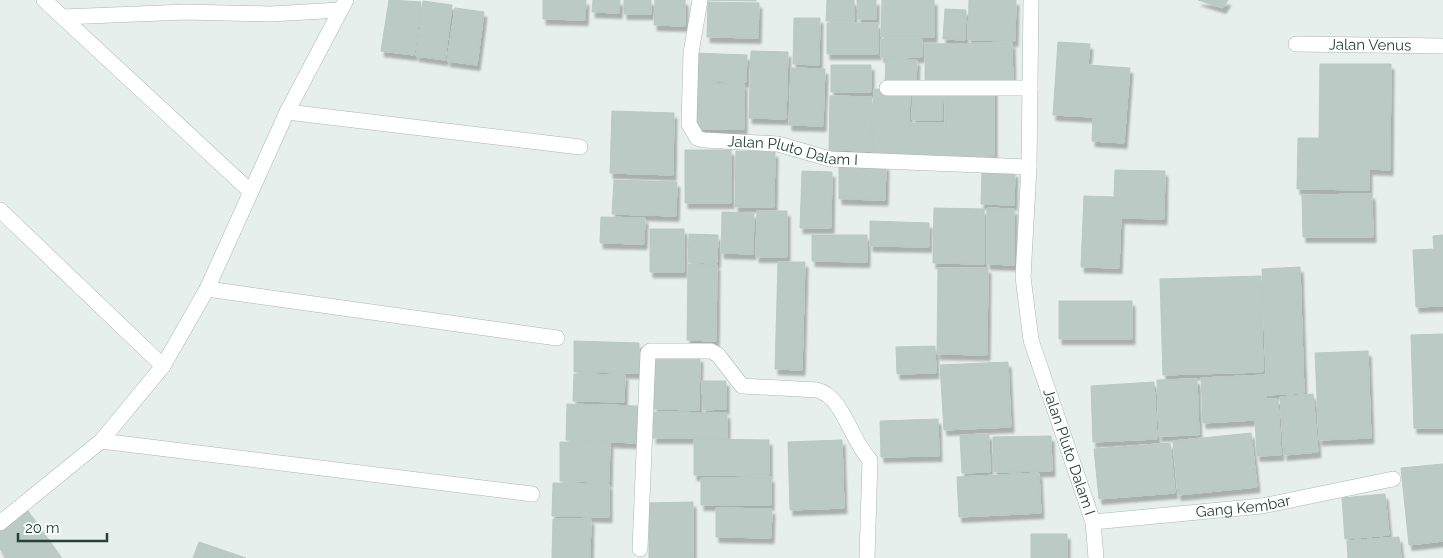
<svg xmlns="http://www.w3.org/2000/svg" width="1443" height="558" viewBox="0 0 1443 558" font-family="Raleway,sans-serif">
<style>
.building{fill:#bbcac4;stroke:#b8c9c2;filter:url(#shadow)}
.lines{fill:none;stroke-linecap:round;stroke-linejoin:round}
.minor-casing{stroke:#a8b8b2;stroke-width:16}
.minor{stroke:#fff;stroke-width:15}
.labels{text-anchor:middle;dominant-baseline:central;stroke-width:4;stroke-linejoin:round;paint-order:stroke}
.street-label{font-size:15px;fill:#24423a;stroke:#f7fbf9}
</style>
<defs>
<filter id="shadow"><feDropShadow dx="3" dy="5.5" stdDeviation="1" flood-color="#0004"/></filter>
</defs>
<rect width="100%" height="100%" fill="#e6efeb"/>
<path class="building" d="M 389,0 L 421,2 L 414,55 L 381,51 Z
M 543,0 L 586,0 L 585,20 L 543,19 Z
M 593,0 L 620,0 L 619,13 L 592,12 Z
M 624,0 L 651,0 L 651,14 L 624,14 Z
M 655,0 L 685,0 L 685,26 L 654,25 Z
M 708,0 L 756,0 L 756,1 Z
M 827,0 L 854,0 L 854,21 L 826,21 Z
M 857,0 L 876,0 L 876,19 L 858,19 Z
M 882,0 L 934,0 L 934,37 L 881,37 Z
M 969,0 L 1016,0 L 1015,41 L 968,40 Z
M 1198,0 L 1228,0 L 1223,8 Z
M 423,1 L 452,5 L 445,60 L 416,56 Z
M 708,2 L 759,3 L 758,38 L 707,37 Z
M 455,8 L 484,12 L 477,65 L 447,61 Z
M 945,9 L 966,10 L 965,40 L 943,39 Z
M 794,18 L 820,18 L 819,65 L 793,64 Z
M 827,23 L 878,23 L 878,54 L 827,54 Z
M 881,39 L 922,39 L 922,57 L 881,57 Z
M 1058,42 L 1090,44 L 1088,65 L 1130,68 L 1124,143 L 1092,141 L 1093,117 L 1053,115 Z
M 1012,43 L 1013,86 L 925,87 L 925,44 Z
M 751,51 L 788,52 L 786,119 L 749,118 Z
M 695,53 L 747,55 L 746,82 L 694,81 Z
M 886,58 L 917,60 L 916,84 L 885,82 Z
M 1320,64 L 1391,64 L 1390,170 L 1369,169 L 1369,190 L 1297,189 L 1298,138 L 1319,138 Z
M 831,65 L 871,65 L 871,92 L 831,92 Z
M 791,68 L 825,69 L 823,126 L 789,125 Z
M 695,83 L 744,84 L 744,129 L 695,129 Z
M 874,89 L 910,90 L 908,158 L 872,157 Z
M 913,89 L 943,89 L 942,120 L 912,120 Z
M 945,89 L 994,89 L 994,161 L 945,161 Z
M 830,96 L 872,97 L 871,151 L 829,150 Z
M 612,111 L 674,113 L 673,175 L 610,173 Z
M 910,123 L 944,123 L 944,159 L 910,159 Z
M 685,150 L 731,150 L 731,203 L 685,203 Z
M 736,151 L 775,152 L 774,207 L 735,207 Z
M 839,164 L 886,165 L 885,200 L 839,199 Z
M 1115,170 L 1165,171 L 1164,219 L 1121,218 L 1119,268 L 1081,267 L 1084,196 L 1114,197 Z
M 802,171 L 832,172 L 831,228 L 800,228 Z
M 982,171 L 1015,172 L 1014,205 L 981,204 Z
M 614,180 L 677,182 L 676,216 L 612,214 Z
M 1372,194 L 1373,237 L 1303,237 L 1302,195 Z
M 934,208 L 984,209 L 984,264 L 933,263 Z
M 987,208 L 1014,209 L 1014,265 L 987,264 Z
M 757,211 L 787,211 L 787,257 L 756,257 Z
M 722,212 L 754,213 L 753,254 L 721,253 Z
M 601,217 L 645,218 L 644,244 L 600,243 Z
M 870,221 L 929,223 L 929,247 L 870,246 Z
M 650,229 L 684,229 L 684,272 L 650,272 Z
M 689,234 L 718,235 L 717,263 L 688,262 Z
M 812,235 L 867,235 L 867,262 L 812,261 Z
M 1443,235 L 1443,306 L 1416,307 L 1413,250 L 1434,249 L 1433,236 Z
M 778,262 L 805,262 L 802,370 L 775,369 Z
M 688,264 L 717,265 L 716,341 L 687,340 Z
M 1300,267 L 1304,393 L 1267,395 L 1262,269 Z
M 938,268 L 988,268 L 987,355 L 937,354 Z
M 1261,276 L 1263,372 L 1163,375 L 1160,279 Z
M 1059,301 L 1132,301 L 1132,339 L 1059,339 Z
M 1443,334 L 1443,428 L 1414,428 L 1411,335 Z
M 574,341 L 639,343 L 639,373 L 574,372 Z
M 935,346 L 936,373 L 897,374 L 896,347 Z
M 1368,351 L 1371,438 L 1319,440 L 1315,353 Z
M 654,357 L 700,357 L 699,410 L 654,409 Z
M 1008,362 L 1011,427 L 944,430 L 940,365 Z
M 574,374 L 625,375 L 624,402 L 573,401 Z
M 1265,375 L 1266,399 L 1278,399 L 1281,455 L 1257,456 L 1255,420 L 1203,423 L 1201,378 Z
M 1197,379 L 1199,435 L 1159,436 L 1157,380 Z
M 702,381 L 726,381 L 726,409 L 703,410 Z
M 1154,382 L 1157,439 L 1093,442 L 1091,386 Z
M 1313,394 L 1318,452 L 1284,455 L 1280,397 Z
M 567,404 L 638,406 L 636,443 L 566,440 Z
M 654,412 L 727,413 L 727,438 L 653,438 Z
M 938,419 L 939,456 L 881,457 L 880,421 Z
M 1251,433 L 1257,487 L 1178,495 L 1173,441 Z
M 989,434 L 990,472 L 962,473 L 960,435 Z
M 1051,436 L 1052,471 L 994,472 L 993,437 Z
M 694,439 L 769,440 L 769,475 L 694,475 Z
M 842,440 L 844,508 L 790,510 L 788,442 Z
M 560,442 L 610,443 L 609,482 L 560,481 Z
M 1170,443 L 1175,493 L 1099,499 L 1094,449 Z
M 1443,464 L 1443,541 L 1409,545 L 1401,468 Z
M 1039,473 L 1041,513 L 959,517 L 957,477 Z
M 771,477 L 771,505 L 701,505 L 701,478 Z
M 553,483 L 609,484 L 609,517 L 552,516 Z
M 1385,494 L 1389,535 L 1345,539 L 1342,498 Z
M 693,502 L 693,558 L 649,558 L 649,503 Z
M 716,508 L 772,509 L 771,538 L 716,537 Z
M 28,511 L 61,557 L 60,558 L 7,558 L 0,549 L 0,531 Z
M 553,519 L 591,519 L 590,558 L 552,558 Z
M 1031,534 L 1067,534 L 1067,558 L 1031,558 Z
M 1399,537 L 1401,558 L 1348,558 L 1347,541 Z
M 199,542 L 246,558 L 193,558 Z"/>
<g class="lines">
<g class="minor-casing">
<g id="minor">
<path d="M 44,0 L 251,192"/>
<path id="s1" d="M 700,0 L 691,53 L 689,124 L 697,138 L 704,140 L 778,144 L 830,159 L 1029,167"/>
<path id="s2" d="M 1031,0 L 1029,167 L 1023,277 L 1031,340 L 1093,522 L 1096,558"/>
<path d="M 63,17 L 186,12 L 271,14 L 340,10"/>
<path id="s3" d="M 1296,44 L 1443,46"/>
<path d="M 887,88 L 1030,88"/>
<path d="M 287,112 L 580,147"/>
<path d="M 0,210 L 163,366"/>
<path d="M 207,289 L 557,338"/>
<path d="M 101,441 L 532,494"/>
<path id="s4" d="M 1093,522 L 1262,506 L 1393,479"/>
<path d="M 0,523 L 101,441 L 163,366 L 207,289 L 287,112 L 346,0"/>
<path d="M 640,549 L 648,353 L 650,351 L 711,351 L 718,355 L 742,386 L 817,390 C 843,396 851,441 870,460 L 867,558"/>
</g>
</g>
<use href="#minor" class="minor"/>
</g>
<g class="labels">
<g class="street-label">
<text stroke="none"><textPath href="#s3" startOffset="74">Jalan Venus</textPath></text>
<text stroke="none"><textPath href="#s1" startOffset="238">Jalan Pluto Dalam I</textPath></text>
<text stroke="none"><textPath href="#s2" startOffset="459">Jalan Pluto Dalam I</textPath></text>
<text stroke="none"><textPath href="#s4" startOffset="151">Gang Kembar</textPath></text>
</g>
</g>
<path d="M18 533v8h89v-8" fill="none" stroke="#24423a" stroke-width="2.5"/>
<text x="25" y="533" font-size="15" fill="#24423a" stroke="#f7fbf9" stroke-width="4" paint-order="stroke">20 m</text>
</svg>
